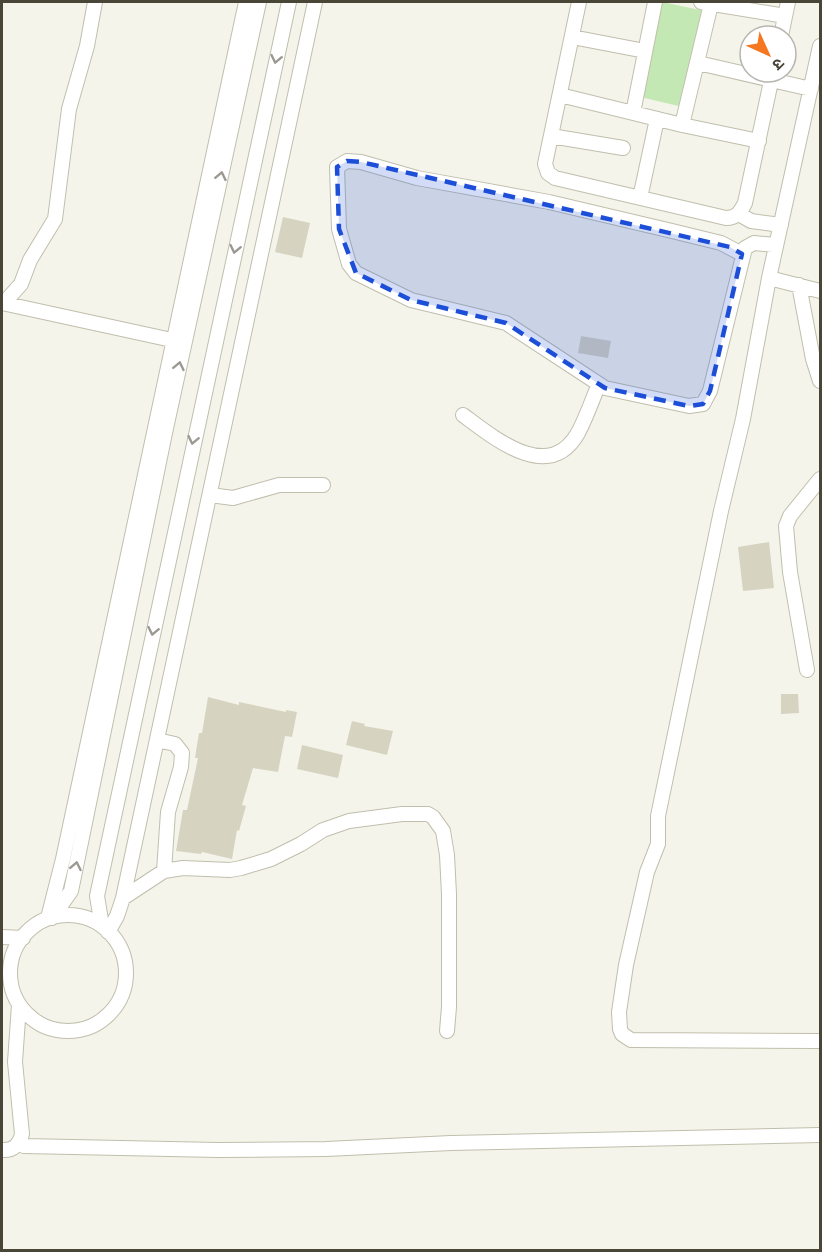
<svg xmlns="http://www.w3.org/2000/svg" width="822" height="1252" viewBox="0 0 822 1252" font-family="'Alegreya Sans','Noto Sans Devanagari',sans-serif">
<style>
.green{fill:#c3e8b4}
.building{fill:#d6d3c0}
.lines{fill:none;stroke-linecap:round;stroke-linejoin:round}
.minor-casing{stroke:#c0bfad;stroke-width:16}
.minor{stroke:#fff;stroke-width:14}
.oneway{stroke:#9b9992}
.marked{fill:#1d4ed8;fill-opacity:0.2;stroke:#1d4ed8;stroke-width:4.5;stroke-dasharray:12 8;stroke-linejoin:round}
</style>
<rect width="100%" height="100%" fill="#f5f4ea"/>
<path class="green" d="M 662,2 L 705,11 L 683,107 L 640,97 Z"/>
<path class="building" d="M 283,217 L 310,223 L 302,258 L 275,252 Z
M 581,336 L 611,341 L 608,358 L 578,353 Z
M 769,542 L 774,588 L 743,591 L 738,547 Z
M 781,694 L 798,694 L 799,713 L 781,714 Z
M 208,697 L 239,705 L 239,702 L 286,712 L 286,710 L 297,712 L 292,737 L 285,736 L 278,772 L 253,768 L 242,805 L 246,806 L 239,831 L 237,830 L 232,859 L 202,852 L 201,854 L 176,851 L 183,810 L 187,810 L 198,758 L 195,758 L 197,745 L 199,733 L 202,733 Z
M 352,721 L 365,724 L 364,726 L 393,731 L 387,755 L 346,745 Z
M 302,745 L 343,755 L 338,778 L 297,769 Z"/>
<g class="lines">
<g class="minor-casing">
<path id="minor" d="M 579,2 L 545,164 L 548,173 L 555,178 L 726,218 C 737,218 740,212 745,203 L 773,72
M 701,2 L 785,16
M 781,36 L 788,2
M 572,37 L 645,51
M 820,46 L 769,278 L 743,419 L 721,511 L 658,816 L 658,844 L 647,872 L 626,965 L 619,1012 L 620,1029 L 622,1034 L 631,1040 L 820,1041
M 698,63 L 811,89
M 560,95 L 682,125 L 759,141
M 633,113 L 655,2
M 682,125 L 711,4
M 551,136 L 623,148
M 640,198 L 657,119
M 739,214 L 751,221 L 781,225
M 742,254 L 721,243 L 672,231 L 549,202 L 417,178 L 361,162 L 347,161 L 337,167 L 339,229 L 349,264 L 356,273 L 411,300 L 506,323 L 605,388 L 689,406 L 703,404 L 710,391 L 745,248 L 754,243 L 776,245
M 769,278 L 820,291
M 799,285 L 813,359 L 820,381
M 2,303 L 181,342
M 4,303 L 21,284 L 30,260 L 55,219 L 69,109 L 87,46 L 95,2
M 463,415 C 494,438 549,484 578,433 C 586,418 592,401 598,386
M 210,495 L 233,498 L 279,485 L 323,485
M 807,670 L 790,572 L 786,526 L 790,516 L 820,479
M 157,740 L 175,744 L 182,753 L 181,767 L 168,812 L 164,871
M 123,898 L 164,871 L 183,868 L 230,870 L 241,868 L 271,859 L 301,844 L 323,830 L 349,821 L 402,814 L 428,814 L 433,817 L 443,831 L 447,855 L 449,894 L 449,1007 L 447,1031
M 49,914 L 63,859 L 246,2
M10 973a58 58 0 1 1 116 0a58 58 0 1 1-116 0Z
M 52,918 L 71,891 L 165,433 L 259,2
M 102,926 L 97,896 L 289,2
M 108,932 L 117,916 L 123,898 L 315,2
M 2,937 L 23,938
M 18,1144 L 24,1146 L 218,1150 L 326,1149 L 451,1143 L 820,1135
M 2,1150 C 13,1151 20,1144 22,1134 L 15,1062 L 19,1005"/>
</g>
<use href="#minor" class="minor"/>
</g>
<defs><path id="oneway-chevron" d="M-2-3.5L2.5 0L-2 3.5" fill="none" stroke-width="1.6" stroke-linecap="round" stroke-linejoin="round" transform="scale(1.5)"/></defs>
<g class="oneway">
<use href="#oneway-chevron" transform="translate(276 59) rotate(102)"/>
<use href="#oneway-chevron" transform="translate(221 176) rotate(-78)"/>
<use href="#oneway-chevron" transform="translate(235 249) rotate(102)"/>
<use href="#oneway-chevron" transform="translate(179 366) rotate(-78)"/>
<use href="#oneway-chevron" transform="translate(193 440) rotate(102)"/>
<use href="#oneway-chevron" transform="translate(153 631) rotate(102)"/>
<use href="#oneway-chevron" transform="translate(76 866) rotate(-79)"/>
</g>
<path class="marked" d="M 347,161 L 361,162 L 730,247 L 742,254 L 710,391 L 703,404 L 689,406 L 605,388 L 506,323 L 411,300 L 356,273 L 339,229 L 337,167 Z"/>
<rect width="822" height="1252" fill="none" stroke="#494638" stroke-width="6"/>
<g transform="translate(768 54) rotate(135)"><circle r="28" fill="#ffffff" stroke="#b6b5af" stroke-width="1.5"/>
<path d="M0-4.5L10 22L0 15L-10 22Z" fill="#f57821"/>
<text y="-9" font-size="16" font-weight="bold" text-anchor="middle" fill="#494638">उ</text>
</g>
</svg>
